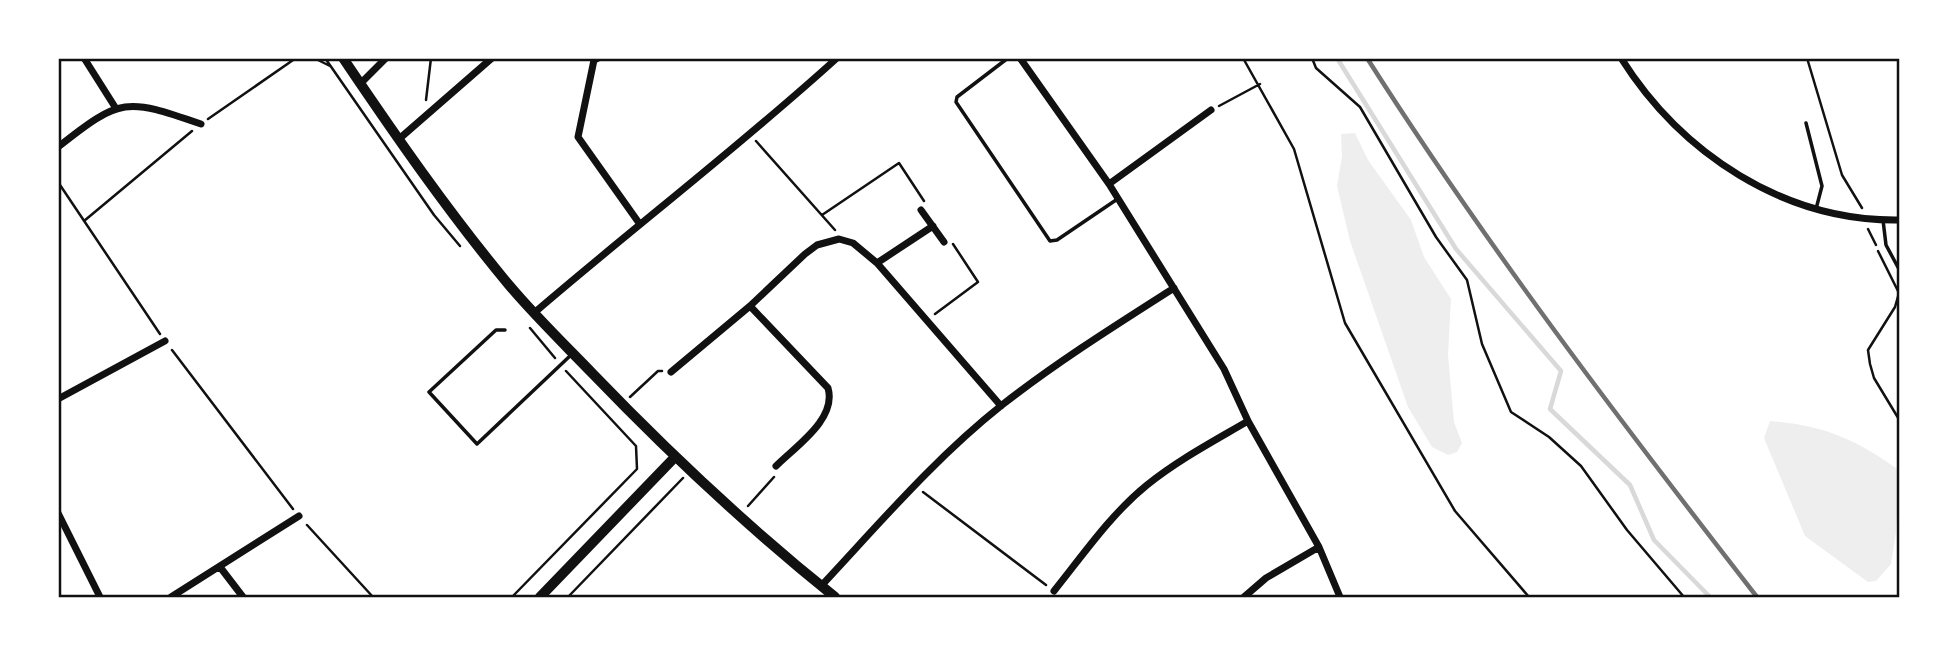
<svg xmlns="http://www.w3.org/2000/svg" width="1958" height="655" viewBox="0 0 1958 655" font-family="Manrope,sans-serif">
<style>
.green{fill:#eee}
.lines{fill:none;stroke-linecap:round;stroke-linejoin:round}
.stream{stroke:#d9d9d9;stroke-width:4.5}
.path{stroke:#111;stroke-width:2.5}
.service{stroke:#111;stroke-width:3.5}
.minor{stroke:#111;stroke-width:7}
.tertiary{stroke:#111;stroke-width:10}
.rail{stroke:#707070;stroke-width:4.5}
.neatline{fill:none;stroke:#111;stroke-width:2.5}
</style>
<rect width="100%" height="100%" fill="#fff"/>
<path class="green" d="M 1355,133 L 1368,160 L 1411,220 L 1424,257 L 1451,299 L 1448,355 L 1454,422 L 1462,443 L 1457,452 L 1448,455 L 1432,447 L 1408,407 L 1350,241 L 1337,186 L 1342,156 L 1341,134 Z
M 1770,421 C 1824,425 1855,439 1899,470 L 1896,532 L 1891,564 L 1876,581 L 1868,582 L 1805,536 L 1764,438 Z"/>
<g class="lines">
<path class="stream" d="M 1337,58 L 1456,249 L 1561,371 L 1550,409 L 1630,485 L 1654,540 L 1710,597"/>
<path class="path" d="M 314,58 L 330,66
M 325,58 L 434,215 L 460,246
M 574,58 L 584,59
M 1243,58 L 1294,149 L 1345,323 L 1455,511 L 1529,597
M 1312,58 L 1316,68 L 1360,107 L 1436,237 L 1467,280 L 1482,344 L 1511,412 L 1549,437 L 1581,466 L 1627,530 L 1684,597
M 1807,58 L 1842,175 L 1862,208
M 426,100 L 431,58
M 1219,106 L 1260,84
M 208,119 L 296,58
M 756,141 L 835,230
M 58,182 L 160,334
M 822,215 L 899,163 L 924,201
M 84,221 L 192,131
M 1868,229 L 1876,245
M 1878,251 L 1899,293 L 1895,307 L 1868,350 L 1870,364 L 1874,378 L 1900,421
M 935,314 L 978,282 L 953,244
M 530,328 L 555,358
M 172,350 L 293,509
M 630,397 L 658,371 L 662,371
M 923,492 L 1046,585
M 748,506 L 774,477
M 307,525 L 373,597
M 512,597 L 637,469 L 636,446 L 566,371
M 568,597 L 683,478"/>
<path class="service" d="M 1008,58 L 957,97 L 956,102 L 1050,241 L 1057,240 L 1116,200
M 1806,123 L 1822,186 L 1816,209
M 1883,220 L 1886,245 L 1900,271
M 505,330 L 496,330 L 429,392 L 477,444 L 571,355"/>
<path class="minor" d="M 84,58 L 115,107
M 598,58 L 594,60 L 578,137 L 639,223
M 1020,58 L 1109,184 L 1224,369 L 1248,421 L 1319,547 L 1340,597
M 1621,58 C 1681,153 1784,222 1900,220
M 360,84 L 386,58
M 399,139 L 492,58
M 58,147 C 121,97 126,98 201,124
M 1109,184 L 1211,110
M 921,210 L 944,242
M 877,263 L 933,226
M 750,306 L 828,388 C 837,419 796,446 776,466
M 534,313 C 634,227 739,147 837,58
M 671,372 L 750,306 L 805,254 L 817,245 L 839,239 L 853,243 L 877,263 L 1001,406
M 58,399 L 165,341
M 58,513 L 100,597
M 220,567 L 243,597
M 821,586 C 879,524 935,458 1002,405 C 1057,362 1116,325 1174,288
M 1054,591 C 1083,555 1111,514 1147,485 C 1178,460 1214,441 1248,421
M 171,597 L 299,516
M 1244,597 L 1266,578 L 1319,547"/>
<path class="tertiary" d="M 343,58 C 395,135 449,213 509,285 C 535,316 565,345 593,374 C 669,453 749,528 835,597
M 540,597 L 675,457"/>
<path class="rail" d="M 1367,58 C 1486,245 1621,422 1757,597"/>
</g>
<rect width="1958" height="655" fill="none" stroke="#ffffff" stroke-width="119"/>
<rect x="60" y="60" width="1838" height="536" class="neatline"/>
</svg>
